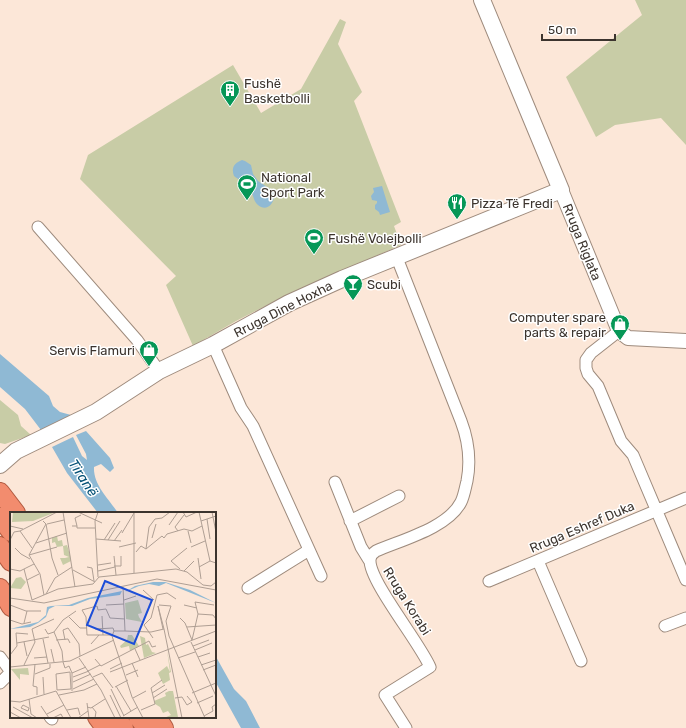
<svg xmlns="http://www.w3.org/2000/svg" width="686" height="728" viewBox="0 0 686 728" font-family="Rubik,sans-serif">
<style>
.green{fill:#c8cca6}
.water{fill:#8fb9d4}
.lines{fill:none;stroke-linecap:round;stroke-linejoin:round}
.minor-casing{stroke:#9e8b7d;stroke-width:13}
.tertiary-casing{stroke:#9e8b7d;stroke-width:16}
.secondary-casing{stroke:#9e8b7d;stroke-width:18}
.trunk-casing{stroke:#b05a40;stroke-width:20}
.minor{stroke:#fff;stroke-width:11}
.tertiary{stroke:#fff;stroke-width:14}
.secondary{stroke:#fff;stroke-width:16}
.trunk{stroke:#f28c6e;stroke-width:18}
.labels{text-anchor:middle;dominant-baseline:central;stroke-width:3;stroke-linejoin:round;paint-order:stroke}
.poi-label{font-size:13px;fill:#3c342e;stroke:#fff;text-anchor:start}
.street-label{font-size:13px;fill:#3c342e;stroke:#fff}
.water-label{font-size:14px;font-style:italic;fill:#035075;stroke:#fff}
.inset-road{fill:none;stroke:#af9f94;stroke-width:1}
.view{fill:#1d4ed8;fill-opacity:0.15;stroke:#1d4ed8;stroke-width:2}
.inset-edge{fill:none;stroke:#3c342e;stroke-width:2}
</style>
<rect width="100%" height="100%" fill="#fce7d8"/>
<path class="green" d="M 635,0 L 686,0 L 686,145 L 661,118 L 615,125 L 596,137 L 566,77 L 642,15 Z
M 340,19 L 346,22 L 338,44 L 362,92 L 354,101 L 401,222 L 394,226 L 401,245 L 285,296 L 236,321 L 193,346 L 166,285 L 176,276 L 80,179 L 88,155 L 233,65 L 261,113 L 301,89 Z
M 0,400 L 18,415 L 21,426 L 31,435 L 5,444 L 0,443 Z"/>
<path class="water" d="M 242,160 L 245,161 L 251,165 L 253,174 L 258,181 L 273,191 C 277,202 267,213 258,205 C 253,201 253,193 250,187 C 246,182 239,180 234,176 C 231,168 234,163 242,160 Z
M 382,186 L 390,212 L 380,215 L 379,212 L 375,209 L 375,205 L 377,203 L 377,201 L 372,200 L 371,196 L 374,192 L 373,188 Z
M 0,354 L 49,396 L 53,406 L 60,412 L 71,415 L 41,430 L 25,409 L 0,387 Z
M 86,431 L 110,458 L 114,468 L 110,472 L 101,464 L 94,467 C 93,485 109,499 118,513 L 98,513 L 67,473 L 52,447 L 73,437 L 82,456 L 87,460 L 86,454 L 76,435 Z
M 215,655 L 234,689 L 246,701 L 260,728 L 241,728 L 215,681 Z"/>
<g class="lines">
<g class="minor-casing">
<path id="minor" d="M 38,227 L 137,340 L 159,371
M 397,258 L 461,421 C 469,442 471,460 467,481 C 465,489 464,496 461,502 C 448,528 401,540 376,551 C 373,553 370,556 370,560 C 369,581 420,643 430,667 L 385,695 L 406,728
M 619,331 L 591,353 L 586,360 L 586,368 L 588,374 L 598,386 L 621,441 L 633,455 L 686,580
M 213,345 L 241,408 L 253,426 L 321,576
M 335,482 L 361,547 L 369,560
M 350,521 L 399,496
M 538,561 L 581,661
M 489,581 L 686,498
M 248,588 L 309,550
M 665,626 L 686,618
M 0,657 L 11,672
M 0,683 L 11,672
M 50,717 L 52,719"/>
</g>
<g class="tertiary-casing">
<path id="tertiary" d="M 561,190 L 619,331 L 628,338 L 686,341"/>
</g>
<g class="secondary-casing">
<path id="secondary" d="M 0,465 L 16,451 L 96,412 L 159,371 L 213,345 L 289,303 L 342,279 L 561,190 L 482,0"/>
</g>
<g class="trunk-casing">
<path id="trunk" d="M 0,492 L 16,513
M 0,517 L 11,532
M 0,546 L 11,562
M 0,588 L 11,607
M 97,717 L 105,728
M 116,717 L 124,728
M 138,717 L 146,728
M 157,717 L 164,728"/>
</g>
<use href="#minor" class="minor"/>
<use href="#tertiary" class="tertiary"/>
<use href="#secondary" class="secondary"/>
<use href="#trunk" class="trunk"/>
</g>
<defs>
<g id="building-pin" transform="scale(1)"><path d="M0 17L-7.5 6A9.5 9.5 0 1 1 7.5 6Z" fill="#069757" stroke="#fff"/><path d="M-4-6H4V6H1V3H-1V6H-4ZM-2.5-4.3h1.7v1.8h-1.7ZM.8-4.3h1.7v1.8H.8ZM-2.5-1h1.7V.8h-1.7ZM.8-1h1.7V.8H.8Z" fill="#fff"/></g>
<g id="stadium-pin" transform="scale(1)"><path d="M0 17L-7.5 6A9.5 9.5 0 1 1 7.5 6Z" fill="#069757" stroke="#fff"/><path d="M0-5a6.5 5 0 1 0 0 10a6.5 5 0 1 0 0-10ZM-3.5-1.8h7v3.6h-7Z" fill="#fff"/></g>
<g id="restaurant-pin" transform="scale(1)"><path d="M0 17L-7.5 6A9.5 9.5 0 1 1 7.5 6Z" fill="#069757" stroke="#fff"/><path d="M-5-6h1v4h1v-4h1v4h1v-4h1v5L-1.5 .5V6h-2V.5L-5-1ZM5-6V6H3V1.5H1.5Q1.5-4 5-6Z" fill="#fff"/></g>
<g id="bar-pin" transform="scale(1)"><path d="M0 17L-7.5 6A9.5 9.5 0 1 1 7.5 6Z" fill="#069757" stroke="#fff"/><path d="M-6-5H6L.8 .8V4.5H3.5V6h-7V4.5H-.8V.8Z" fill="#fff"/></g>
<g id="shop-pin" transform="scale(1)"><path d="M0 17L-7.5 6A9.5 9.5 0 1 1 7.5 6Z" fill="#069757" stroke="#fff"/><path d="M-5-2.5h2.3a2.7 3.5 0 0 1 5.4 0H5L5.5 6h-11ZM-1.5-2.5h3a1.5 2.3 0 0 0-3 0Z" fill="#fff"/></g>
</defs>
<g fill-rule="evenodd">
<use href="#building-pin" x="230" y="90"/>
<use href="#stadium-pin" x="247" y="184"/>
<use href="#restaurant-pin" x="457" y="203"/>
<use href="#stadium-pin" x="314" y="238"/>
<use href="#bar-pin" x="353" y="284"/>
<use href="#shop-pin" x="620" y="324"/>
<use href="#shop-pin" x="149" y="350"/>
</g>
<g class="labels">
<g class="poi-label">
<text x="244" y="83">Fushë<tspan x="244" dy="15">Basketbolli</tspan></text>
<text x="261" y="177">National<tspan x="261" dy="15">Sport Park</tspan></text>
<text x="471" y="203">Pizza Të Fredi</text>
<text x="328" y="238">Fushë Volejbolli</text>
<text x="367" y="284">Scubi</text>
<text x="606" y="317" text-anchor="end">Computer spare<tspan x="606" dy="15">parts &amp; repair</tspan></text>
<text x="135" y="350" text-anchor="end">Servis Flamuri</text>
</g>
<g class="street-label">
<text transform="translate(582 242) rotate(68)">Rruga Riglata</text>
<text transform="translate(283 309) rotate(-27)">Rruga Dine Hoxha</text>
<text transform="translate(582 527) rotate(-23)">Rruga Eshref Duka</text>
<text transform="translate(407 601) rotate(58)">Rruga Korabi</text>
</g>
<g class="water-label">
<text transform="translate(83 478) rotate(57)">Tiranë</text>
</g>
</g>
<g transform="translate(10 512)">
<rect width="206" height="206" fill="#fce7d8"/>
<path d="M 3,0 L 46,0 L 23,9 L 2,10 ZM 47,24 L 48,29 L 52,28 L 53,34 L 57,33 L 60,43 L 61,49 L 53,53 L 50,46 L 55,46 L 59,45 L 54,43 L 53,34 L 47,35 L 45,30 L 42,31 L 42,26 ZM 11,65 L 16,70 L 11,77 L 0,76 L 6,66 ZM 128,88 L 132,101 L 128,102 L 129,105 L 132,110 L 116,107 L 115,91 ZM 118,123 L 122,123 L 129,134 L 120,139 L 119,134 L 111,136 L 110,134 L 117,128 ZM 130,124 L 135,126 L 136,133 L 138,132 L 142,140 L 146,141 L 134,146 ZM 157,138 L 161,160 L 159,161 L 160,168 L 153,172 L 148,161 L 157,154 L 160,160 ZM 18,156 L 19,163 L 10,162 L 10,168 L 1,157 ZM 159,179 L 163,179 L 168,205 L 154,206 L 161,203 L 158,199 L 153,201 L 150,195 L 145,192 L 144,189 L 156,184 L 155,181 Z" fill="#c8cca6"/>
<path d="M 143,70 L 155,70 L 180,78 L 206,91 L 156,71 L 149,74 L 139,72 L 129,74 L 115,80 L 125,74 ZM 112,79 L 110,83 L 80,87 L 62,94 L 45,94 L 39,97 L 36,105 L 28,111 L 20,115 L 0,117 L 28,110 L 36,103 L 37,95 L 41,94 L 59,93 L 78,86 Z" fill="#8fb9d4"/>
<path class="inset-road" d="M 53,0 L 65,75M 68,0 L 92,11M 88,0 L 85,9 L 88,65M 124,0 L 124,61M 173,0 L 176,5 L 187,0M 189,0 L 200,49 L 206,51M 202,0 L 206,20M 197,7 L 200,27M 33,9 L 36,12 L 19,43 L 30,62 L 34,83M 191,9 L 206,4M 36,12 L 42,46 L 48,63M 37,12 L 54,8M 159,13 L 168,0M 0,14 L 13,17M 62,14 L 67,14 L 67,16 L 85,16M 67,14 L 65,6 L 71,3M 10,19 L 22,36M 168,19 L 165,15 L 174,3M 178,19 L 181,31M 112,21 L 124,1M 142,26 L 146,12M 86,27 L 111,29M 0,28 L 4,20 L 10,19 L 47,0M 94,28 L 105,11M 98,28 L 110,9M 104,29 L 112,18M 26,31 L 57,21M 109,35 L 126,31M 181,35 L 195,29M 5,36 L 11,42 L 20,47M 136,37 L 152,24 L 154,26 L 157,22 L 174,17 L 182,19 L 192,14M 136,37 L 139,15 L 145,7 L 152,6 L 160,0M 126,40 L 131,34 L 136,37M 19,43 L 47,35M 104,44 L 106,63M 188,46 L 191,67M 88,53 L 101,51M 104,54 L 111,54 L 111,44M 77,55 L 82,56 L 84,69M 189,55 L 200,49M 0,57 L 10,59 L 24,52M 14,57 L 22,88M 170,57 L 161,49 L 177,36M 63,58 L 85,70M 88,59 L 105,55M 174,59 L 184,49M 17,68 L 29,62M 113,75 L 115,119 L 141,120 L 154,117 L 172,206M 133,78 L 144,88M 36,82 L 45,66 L 62,55M 0,86 L 34,91 L 147,67 L 206,78M 22,88 L 48,77 L 83,72 L 89,65 L 166,57 L 177,60 L 193,73 L 201,74 L 206,70M 114,88 L 126,84M 0,93 L 16,99 L 31,99M 96,93 L 114,92M 149,93 L 161,94 L 156,109 L 159,124 L 195,206M 174,93 L 187,96M 188,102 L 203,103 L 206,107M 92,104 L 93,123M 59,105 L 70,116 L 77,116M 170,106 L 175,111 L 182,128M 0,108 L 12,112 L 21,110M 14,111 L 17,99M 84,115 L 85,117 L 103,116 L 104,119M 177,115 L 206,113M 35,117 L 38,122 L 44,120M 153,117 L 148,94 L 154,117M 115,119 L 104,119 L 102,124 L 122,185 L 133,206M 77,123 L 76,105 L 72,98 L 87,94 L 88,98 L 96,97 L 100,106 L 115,107M 77,123 L 102,123M 143,126 L 134,113 L 141,106 L 147,83 L 157,81 L 166,87M 33,127 L 38,151M 46,128 L 58,127 L 60,131M 55,128 L 53,118 L 58,116 L 69,132 L 70,144M 182,128 L 188,102 L 185,90 L 204,93M 14,130 L 17,144M 181,130 L 206,184M 7,131 L 39,125M 81,132 L 89,123M 183,134 L 199,128M 41,137 L 44,150M 125,137 L 130,148M 185,138 L 202,131M 0,143 L 7,134 L 6,121 L 18,122M 188,145 L 200,141M 24,146 L 37,145M 69,146 L 91,178 L 105,206M 168,146 L 185,140M 85,147 L 91,154 L 139,129 L 142,135 L 146,134M 53,149 L 52,139 L 44,120 L 53,108 L 66,99M 53,150 L 55,156 L 59,154 L 62,161 L 62,179M 122,151 L 128,165M 25,152 L 23,174 L 27,175 L 27,183M 14,153 L 25,130 L 22,117 L 44,107M 191,153 L 206,148M 0,155 L 60,149 L 104,128M 100,157 L 112,151M 193,158 L 206,153M 78,159 L 90,153M 60,160 L 61,177 L 47,178 L 46,162 ZM 100,160 L 206,119M 62,161 L 76,155M 25,162 L 40,156 L 40,152M 116,163 L 128,158M 33,165 L 34,182M 63,165 L 79,159M 83,165 L 92,161 L 103,176M 63,170 L 81,162M 106,174 L 121,199M 105,175 L 118,168M 63,177 L 84,167M 101,177 L 114,204M 142,181 L 155,173M 182,181 L 206,171M 49,183 L 74,178 L 87,172M 100,183 L 111,206M 123,186 L 136,179M 143,186 L 157,177M 165,186 L 172,185 L 177,193 L 182,190 L 177,184M 19,187 L 21,202 L 27,206M 0,189 L 10,190 L 46,179 L 61,206M 77,191 L 79,206M 187,191 L 203,184M 13,193 L 19,196 L 18,199 L 11,196 ZM 31,194 L 39,206M 3,195 L 23,206M 77,195 L 81,196 L 95,187M 82,195 L 86,200 L 85,206M 57,198 L 68,196 L 70,203M 131,198 L 145,192 L 141,176 L 152,168M 0,200 L 11,206M 37,202 L 54,193M 113,204 L 128,195M 194,204 L 203,199 L 202,195 L 206,192M 43,206 L 51,202 L 53,206M 68,206 L 78,199"/>
<path class="view" d="M 95,69 L 142,88 L 124,132 L 77,113 Z"/>
<rect width="206" height="206" class="inset-edge"/>
</g>
<path d="M542 34v6h73v-6" fill="none" stroke="#3c342e" stroke-width="2"/>
<text x="548" y="34" font-size="12" fill="#3c342e" stroke="#ffffff" stroke-width="3" paint-order="stroke">50 m</text>
</svg>
